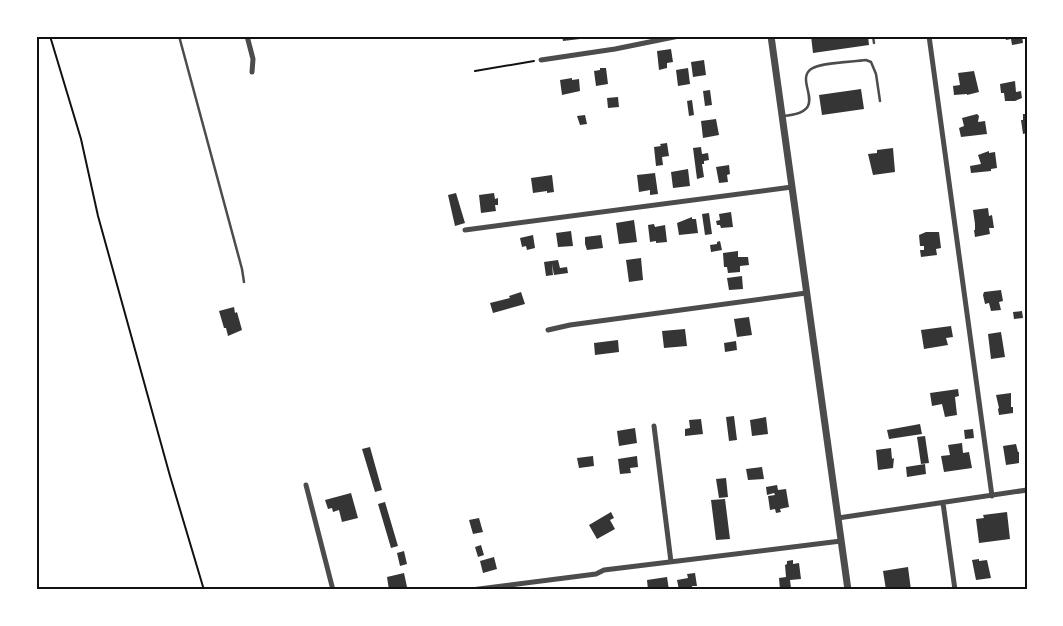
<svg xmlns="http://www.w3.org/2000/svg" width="1063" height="626" viewBox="0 0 1063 626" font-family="Figtree,sans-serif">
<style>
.building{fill:#353535}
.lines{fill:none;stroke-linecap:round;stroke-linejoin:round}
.path{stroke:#111;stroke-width:2}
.service{stroke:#4c4c4c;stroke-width:2.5}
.minor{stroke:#4c4c4c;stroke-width:5}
.tertiary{stroke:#4c4c4c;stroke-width:7}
.neatline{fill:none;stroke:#111;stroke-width:2}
</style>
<rect width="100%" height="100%" fill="#fff"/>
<path class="building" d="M 562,36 L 579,36 L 580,39 L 563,41 Z
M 811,36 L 868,36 L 869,45 L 813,53 Z
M 1005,36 L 1022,36 L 1023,43 L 1012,45 L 1011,39 L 1006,40 Z
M 671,49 L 673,62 L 667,63 L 667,68 L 659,70 L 657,51 Z
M 704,60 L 706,75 L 693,77 L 691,62 Z
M 600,68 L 606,68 L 608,84 L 596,86 L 594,71 L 600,70 Z
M 688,68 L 690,84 L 678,86 L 676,70 Z
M 974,71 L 979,92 L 967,95 L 967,94 L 954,95 L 953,86 L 960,85 L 958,73 Z
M 572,78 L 572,80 L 579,79 L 580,91 L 562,95 L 560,80 Z
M 1015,81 L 1016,92 L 1021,91 L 1022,98 L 1015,101 L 1005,101 L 1004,93 L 1001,93 L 1000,84 Z
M 861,89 L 864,109 L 822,115 L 819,95 Z
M 710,90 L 712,105 L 705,106 L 703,91 Z
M 618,97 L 619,107 L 608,108 L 607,98 Z
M 692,100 L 694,115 L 689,116 L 687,101 Z
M 977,114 L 979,116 L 978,122 L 985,121 L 987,134 L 961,137 L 959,128 L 964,126 L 962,118 Z
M 1023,114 L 1027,114 L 1027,133 L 1023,134 L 1021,120 L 1023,120 Z
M 585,115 L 587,124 L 580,125 L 577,116 Z
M 716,119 L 719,135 L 703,138 L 701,121 Z
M 667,143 L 669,156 L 662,157 L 663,165 L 656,166 L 654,147 L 661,146 L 660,144 Z
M 701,147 L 702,154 L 708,153 L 709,160 L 704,161 L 704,164 L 702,164 L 704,177 L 697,179 L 693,148 Z
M 893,148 L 895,172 L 873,175 L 868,154 L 877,153 L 877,150 Z
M 989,151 L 989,153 L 995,152 L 997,168 L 991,169 L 991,171 L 971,173 L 970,166 L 981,164 L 978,155 Z
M 729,165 L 730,174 L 727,175 L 728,182 L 719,183 L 716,167 Z
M 688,169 L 690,186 L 673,188 L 671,172 Z
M 655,173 L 658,194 L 650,195 L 650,190 L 639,192 L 637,175 Z
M 552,175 L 554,192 L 547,193 L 547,191 L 533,193 L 531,178 Z
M 456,193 L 465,223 L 455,226 L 448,195 Z
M 494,193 L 495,199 L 498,198 L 498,205 L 495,205 L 496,211 L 481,213 L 479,195 Z
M 988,208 L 989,216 L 992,215 L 994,228 L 989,228 L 990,234 L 975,237 L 974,230 L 975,230 L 975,224 L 973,210 Z
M 731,212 L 733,227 L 721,228 L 720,225 L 717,225 L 716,221 L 720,220 L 719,214 Z
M 709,213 L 712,234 L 705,235 L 702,214 Z
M 692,217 L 692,219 L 696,219 L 698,233 L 679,235 L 677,223 Z
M 634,220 L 637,242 L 619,244 L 616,223 Z
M 654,224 L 655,227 L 665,225 L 667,242 L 656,243 L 656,241 L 650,242 L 648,225 Z
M 571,231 L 573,246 L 558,247 L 556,233 Z
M 926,232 L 939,232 L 941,248 L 936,249 L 937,255 L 921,257 L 920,250 L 924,250 L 924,246 L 920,246 L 919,235 Z
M 533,235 L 535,248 L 527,250 L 526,246 L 522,247 L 520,238 Z
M 601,235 L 603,248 L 587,250 L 585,244 L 585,237 Z
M 720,241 L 722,250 L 711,252 L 710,245 L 717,244 L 717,242 Z
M 738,251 L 738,257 L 748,257 L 749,265 L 740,266 L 740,272 L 728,273 L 727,267 L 724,267 L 723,253 Z
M 641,258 L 643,280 L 629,282 L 626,260 Z
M 558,260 L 560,268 L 567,267 L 568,273 L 554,275 L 552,264 L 553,275 L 546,276 L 544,262 Z
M 742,276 L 743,289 L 729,290 L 727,278 Z
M 1001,290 L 1003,301 L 999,302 L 1001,310 L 991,311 L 989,303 L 985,304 L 983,295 L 984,292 Z
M 521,292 L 525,304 L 493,313 L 490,303 L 510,298 L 509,296 Z
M 234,307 L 235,313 L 237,312 L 242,330 L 228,336 L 226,328 L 224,328 L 219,311 Z
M 1022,311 L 1023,318 L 1014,319 L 1013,312 Z
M 749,317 L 752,335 L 737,337 L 734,319 Z
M 951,326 L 953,337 L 946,338 L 948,345 L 924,349 L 921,330 Z
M 685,329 L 687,346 L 664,348 L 662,331 Z
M 1001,332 L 1005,357 L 991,359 L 988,334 Z
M 618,340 L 619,352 L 595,355 L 594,343 Z
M 736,341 L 737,350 L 725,352 L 724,343 Z
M 958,389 L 959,396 L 955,397 L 957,415 L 945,417 L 942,404 L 932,406 L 930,393 Z
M 1011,393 L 1011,407 L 1013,407 L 1013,413 L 999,415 L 998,409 L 999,408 L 996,395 Z
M 734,416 L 737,440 L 729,441 L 726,417 Z
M 766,417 L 768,434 L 752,436 L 750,420 Z
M 701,419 L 703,434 L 685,436 L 685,429 L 690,428 L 689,420 Z
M 920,424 L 922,434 L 889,439 L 887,430 Z
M 635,428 L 637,443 L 619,446 L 617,431 Z
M 973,429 L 974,438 L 965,439 L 964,430 Z
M 925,436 L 929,463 L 921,464 L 917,437 Z
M 962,443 L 963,453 L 969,452 L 972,468 L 944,472 L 941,456 L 950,455 L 948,445 Z
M 1016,444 L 1018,452 L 1019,452 L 1019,463 L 1006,465 L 1003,446 Z
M 370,447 L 382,490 L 375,492 L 362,449 Z
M 891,448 L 892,459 L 894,458 L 893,468 L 878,470 L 876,450 Z
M 593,456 L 594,466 L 579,468 L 577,458 Z
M 637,456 L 638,467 L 630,468 L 631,473 L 620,474 L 618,459 Z
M 925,464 L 926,474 L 907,477 L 906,467 Z
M 762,467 L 764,479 L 748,480 L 746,469 Z
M 726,478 L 728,497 L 719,498 L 716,479 Z
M 777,485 L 778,490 L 786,489 L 789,507 L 780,509 L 781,512 L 776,513 L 775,509 L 770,510 L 768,496 L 775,495 L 774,493 L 767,495 L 766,487 Z
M 351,493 L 358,518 L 342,522 L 339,510 L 333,512 L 332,508 L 328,509 L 325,500 Z
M 725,499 L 730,539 L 716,540 L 711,500 Z
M 385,502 L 398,546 L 391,548 L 378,504 Z
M 611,512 L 614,518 L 610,520 L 615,529 L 597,539 L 589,525 Z
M 1007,512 L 1010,539 L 979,543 L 976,519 L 984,518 L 983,515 Z
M 479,518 L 483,532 L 473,534 L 469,520 Z
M 481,545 L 484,555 L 478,557 L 475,547 Z
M 404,551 L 407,564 L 400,566 L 397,553 Z
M 494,557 L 497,569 L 483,573 L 480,561 Z
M 979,559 L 979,561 L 987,560 L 991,578 L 976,580 L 972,560 Z
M 793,560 L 793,564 L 799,563 L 801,579 L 790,580 L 791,588 L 780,590 L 779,578 L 786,577 L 785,565 L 787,564 L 787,561 Z
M 908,567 L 911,590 L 886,590 L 883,571 Z
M 404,573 L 407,587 L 389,590 L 387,577 Z
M 695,573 L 697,586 L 692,586 L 693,590 L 679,590 L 677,580 L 688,578 L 687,574 Z
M 667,577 L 669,590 L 648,590 L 647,580 Z"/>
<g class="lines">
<path class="path" d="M 50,36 L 81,139 L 98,216 L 170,476 L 204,590
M 475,71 L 534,61"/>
<path class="service" d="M 179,36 L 242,269 L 244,282
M 873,36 L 874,43
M 783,116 C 833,112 793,82 811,69 C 822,62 852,62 866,60 L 871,62 L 876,74 L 880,101"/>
<path class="minor" d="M 247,36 L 253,59 L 252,72
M 929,36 L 992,496
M 541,60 L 615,49 L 679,36
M 465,230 L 792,187
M 548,330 L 570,325 L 806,293
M 654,426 L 671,562
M 306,485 L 333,590
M 943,503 L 955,590
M 838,518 L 1027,490
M 471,590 L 596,574 L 604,570 L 841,541"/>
<path class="tertiary" d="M 771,36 L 848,590"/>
</g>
<rect width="1063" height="626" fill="none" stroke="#ffffff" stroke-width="75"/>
<rect x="38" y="38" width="988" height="550" class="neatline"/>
</svg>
